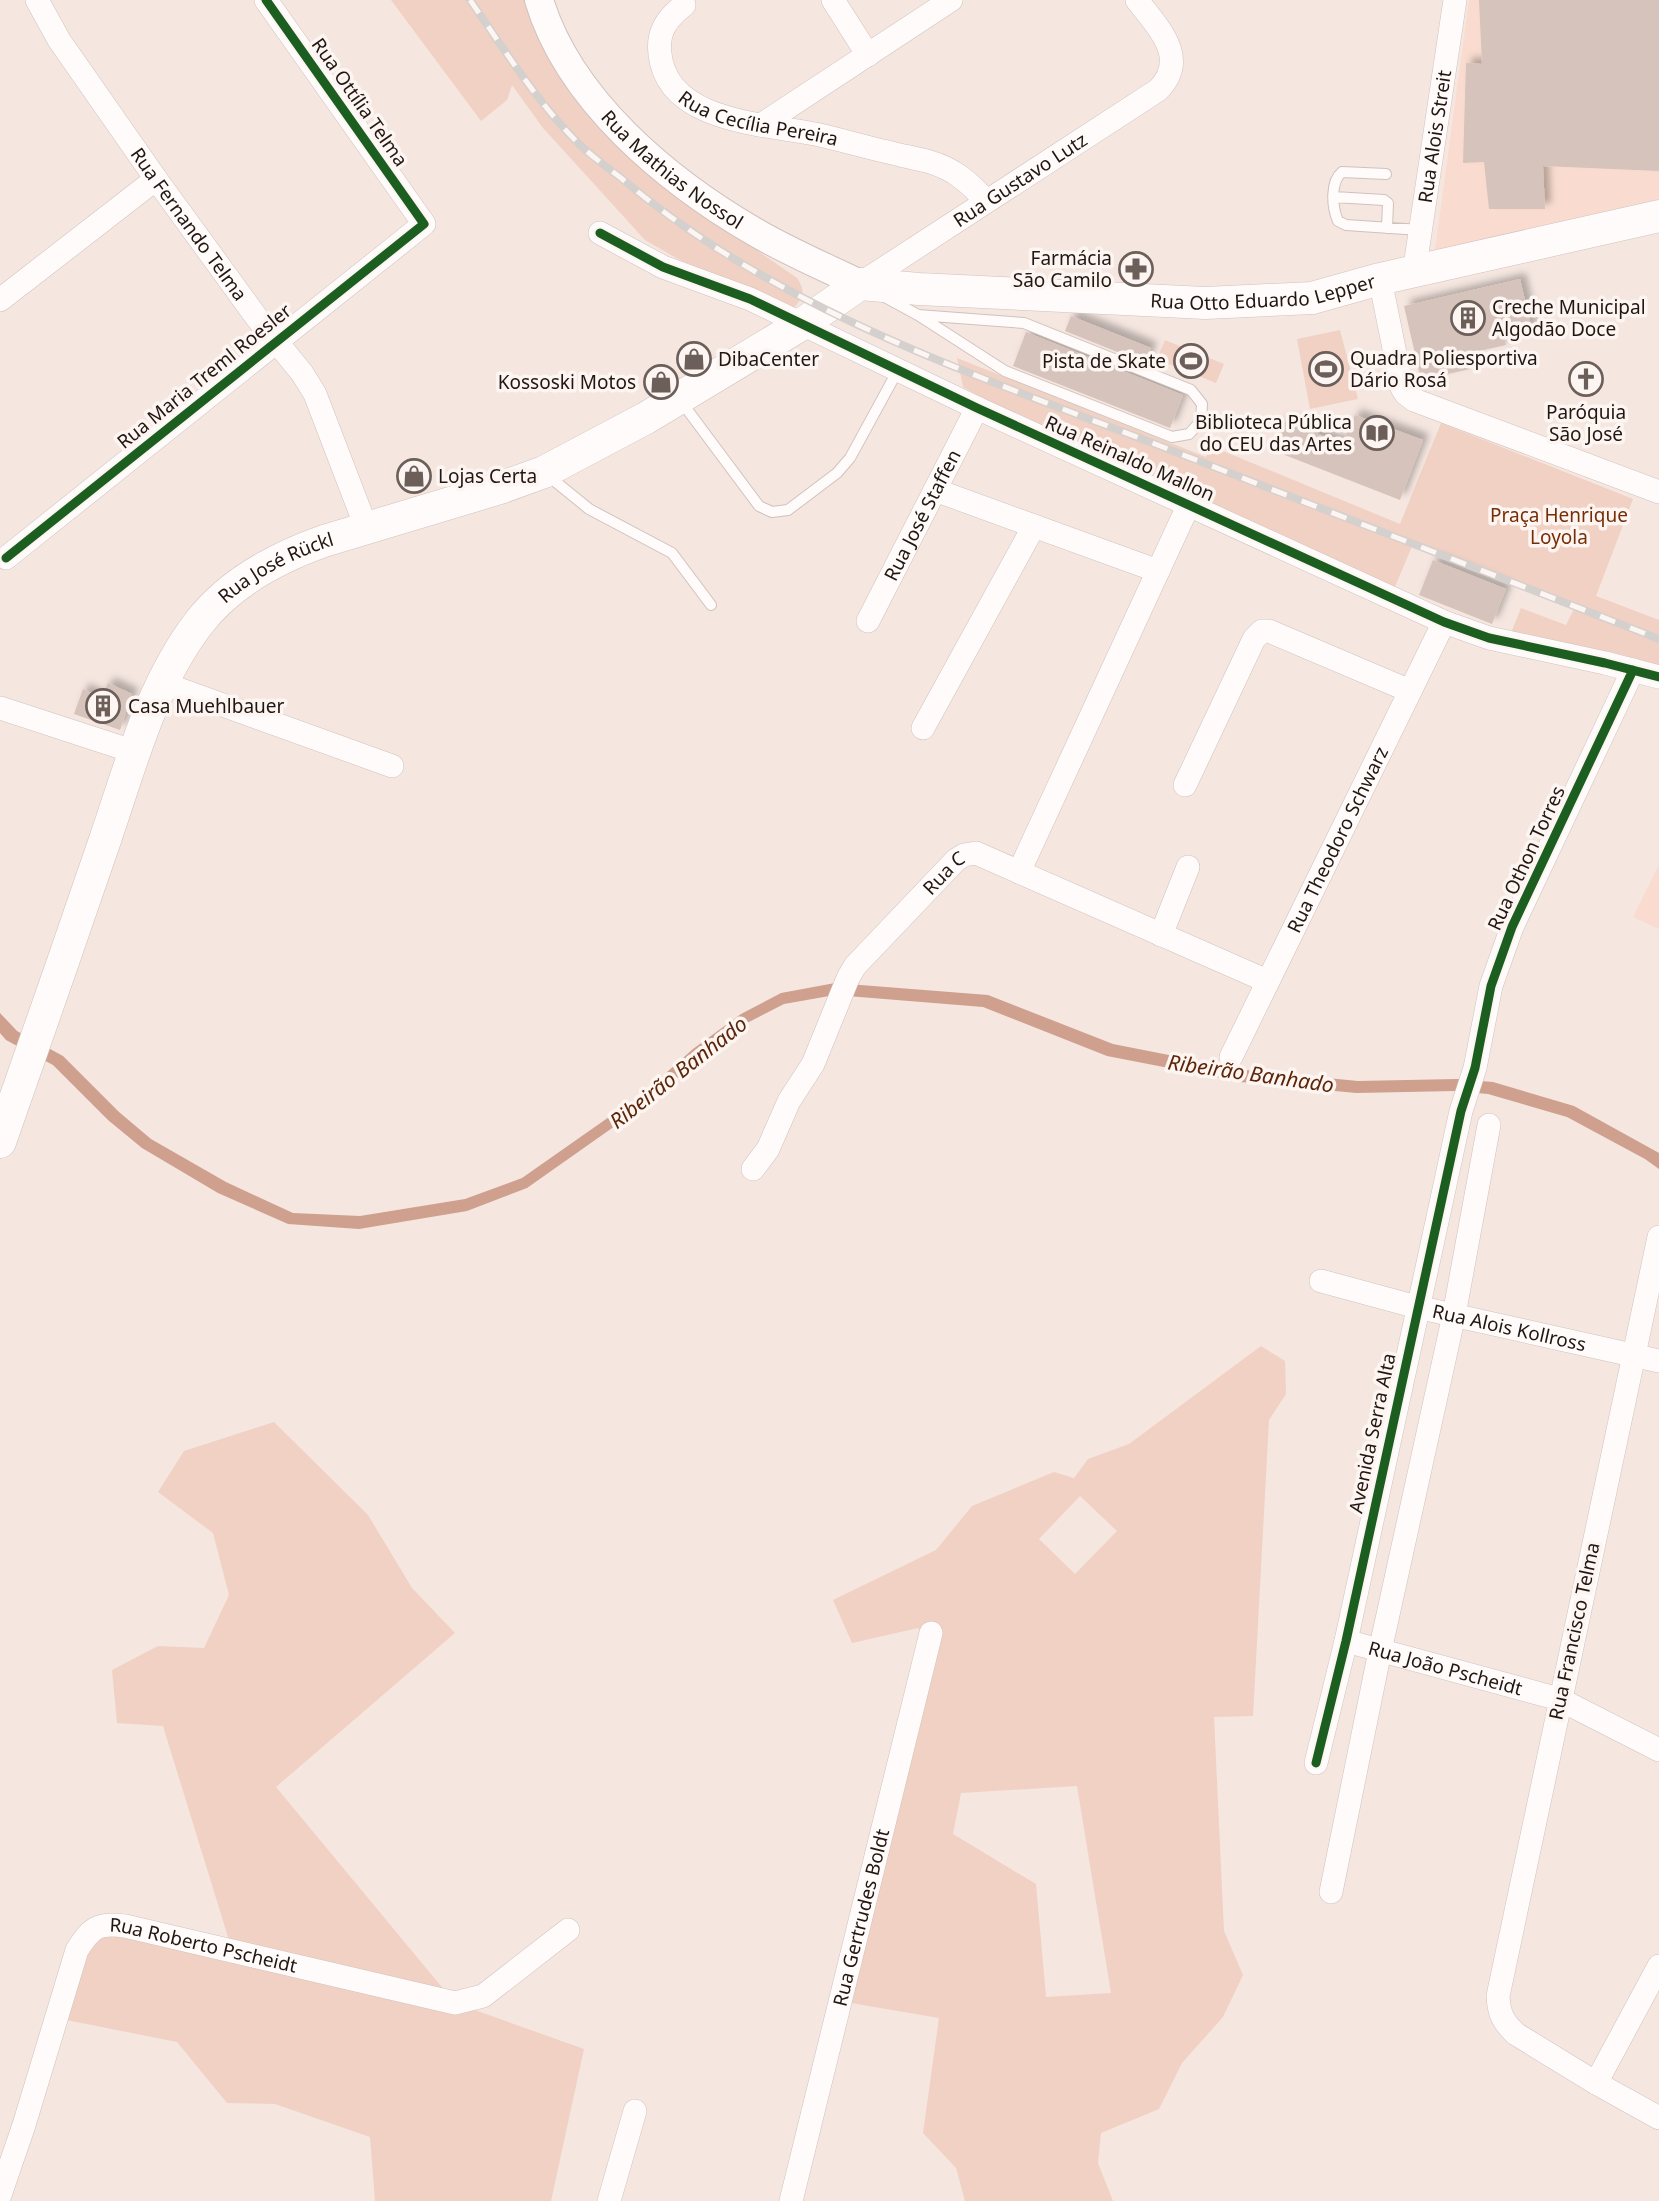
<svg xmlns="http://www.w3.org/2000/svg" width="1659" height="2201" viewBox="0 0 1659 2201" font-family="'Noto Sans',sans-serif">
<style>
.built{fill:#f9dccf}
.green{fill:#f1d1c3;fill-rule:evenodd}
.water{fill:#cea08d}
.building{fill:#d6c3bb;filter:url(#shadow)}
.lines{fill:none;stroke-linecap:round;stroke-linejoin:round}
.service-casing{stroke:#cfc2bd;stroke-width:12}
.minor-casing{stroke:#cfc2bd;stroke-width:24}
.tertiary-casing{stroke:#cfc2bd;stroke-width:30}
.secondary-casing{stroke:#cfc2bd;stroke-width:33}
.service{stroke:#fefbfa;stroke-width:10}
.minor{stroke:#fefbfa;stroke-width:23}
.tertiary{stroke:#fefbfa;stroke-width:28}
.secondary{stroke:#fefbfa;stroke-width:32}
.rail-casing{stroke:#d4d0ce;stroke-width:8}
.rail{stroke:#fcf5f2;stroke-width:5;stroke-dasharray:16;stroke-linecap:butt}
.cycleway-casing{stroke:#fcf5f2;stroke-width:13}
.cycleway{stroke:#1b5e20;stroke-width:9}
.labels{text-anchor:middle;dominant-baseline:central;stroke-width:7;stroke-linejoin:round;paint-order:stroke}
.street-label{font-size:19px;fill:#221611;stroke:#fcf5f2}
.poi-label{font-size:19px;fill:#221611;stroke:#fcf5f2;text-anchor:start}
.park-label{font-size:19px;fill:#772e06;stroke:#fcf5f2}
.water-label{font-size:21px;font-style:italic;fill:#5c2508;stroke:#fcf5f2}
</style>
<defs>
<filter id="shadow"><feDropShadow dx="6" dy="-6" stdDeviation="3.5" flood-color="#0004"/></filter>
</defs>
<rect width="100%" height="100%" fill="#f5e6e0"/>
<path class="built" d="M 1469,0 L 1659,0 L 1659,201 L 1435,250 Z
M 1659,865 L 1659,929 L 1633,917 Z"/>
<path class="green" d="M 391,0 L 530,0 L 674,193 L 797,278 C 808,295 801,298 791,312 L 678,259 L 645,240 L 543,128 L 512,85 L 507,100 L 481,121 Z
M 1340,330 L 1358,399 L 1310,409 L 1297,339 Z
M 1165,340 L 1224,364 L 1216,383 L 1157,359 Z
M 957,358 L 1206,457 L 1211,446 L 1400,524 L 1441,423 L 1633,499 L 1596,596 L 1659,620 L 1659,666 L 1511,633 L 1521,608 L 1566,625 L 1575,607 L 1413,544 L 1394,589 L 981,397 L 963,387 Z
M 1261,1346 L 1285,1361 L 1286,1394 L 1269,1420 L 1253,1716 L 1214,1717 L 1224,1931 L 1243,1975 L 1223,2017 L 1182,2063 L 1159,2109 L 1101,2133 L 1098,2163 L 1113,2201 L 965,2201 L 956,2168 L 923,2133 L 939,2018 L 851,2003 L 938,1651 L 918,1628 L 852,1643 L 833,1600 L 936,1550 L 972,1506 L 1054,1472 L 1074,1478 L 1088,1459 L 1129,1444 ZM 1080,1496 L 1117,1531 L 1075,1574 L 1039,1539 ZM 1077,1786 L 1111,1993 L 1046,1997 L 1036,1884 L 953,1834 L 961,1793 Z
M 274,1422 L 368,1515 L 412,1588 L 455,1633 L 276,1787 L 455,2003 L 584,2049 L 551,2201 L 375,2201 L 370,2137 L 275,2104 L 227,2103 L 177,2042 L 56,2018 L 99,1926 L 232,1950 L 163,1726 L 117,1723 L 112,1670 L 158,1646 L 204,1648 L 229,1595 L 213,1533 L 158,1492 L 184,1451 Z"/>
<path class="water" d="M 835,983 L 988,995 L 1113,1044 L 1245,1070 L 1358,1081 L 1457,1079 L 1493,1082 L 1574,1106 L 1659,1153 L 1659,1169 L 1645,1159 L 1567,1117 L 1488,1094 L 1455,1091 L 1356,1093 L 1241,1082 L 1107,1056 L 983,1007 L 835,995 L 784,1004 L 747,1023 L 700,1058 L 638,1112 L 615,1126 L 527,1188 L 467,1211 L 359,1229 L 288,1224 L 218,1193 L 142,1148 L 108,1120 L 53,1065 L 6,1040 L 0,1033 L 0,1013 L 17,1031 L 63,1056 L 119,1112 L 151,1139 L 226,1182 L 293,1213 L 360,1216 L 465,1199 L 522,1178 L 609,1117 L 632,1103 L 693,1049 L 741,1014 L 781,993 Z"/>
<path class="building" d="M 1479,0 L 1659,0 L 1659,171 L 1543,166 L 1545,209 L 1489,209 L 1484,162 L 1463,163 L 1466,63 L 1482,64 Z
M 1520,279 L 1532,330 L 1504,336 L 1506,345 L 1466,354 L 1470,369 L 1421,380 L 1404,306 Z
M 1071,316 L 1151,348 L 1145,363 L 1065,331 Z
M 1026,332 L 1183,395 L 1170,428 L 1013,366 Z
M 1355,415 L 1423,440 L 1400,500 L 1272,450 L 1284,421 L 1342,443 Z
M 1433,560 L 1506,589 L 1492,624 L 1419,595 Z
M 108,683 L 132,694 L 120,730 L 74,714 L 83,689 L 101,698 Z"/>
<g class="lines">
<g class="service-casing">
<path id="service" d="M 1386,174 L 1342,172 C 1330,182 1332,207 1338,221 L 1346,225 L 1420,230
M 1334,197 L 1384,200 L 1388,203 L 1387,228
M 883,296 L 918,315 L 1005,371 L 1172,437 L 1189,434 L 1201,421 L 1202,404 L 1191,390 L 1024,323 L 918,315
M 680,400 L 759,506 L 772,512 L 788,510 L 837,473 L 850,458 L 898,370
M 546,474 L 589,509 L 672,553 L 711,605"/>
</g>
<g class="minor-casing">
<g id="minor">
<path id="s1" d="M 37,0 L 59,40 L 156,179 L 257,318 L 302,373 L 315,394 L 366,527"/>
<path d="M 833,0 L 868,55"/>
<path id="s2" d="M 684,5 C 667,18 657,32 660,54 C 667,122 764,124 815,134 C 839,139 864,147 888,152 C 902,156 916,158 930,162 C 954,169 970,183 986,201"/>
<path d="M 761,125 L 951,0"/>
<path d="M 600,233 L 663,267 L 750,299 L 977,408 L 1444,622 L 1489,638 L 1605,663 L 1659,677"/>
<path id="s3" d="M 1414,273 L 1455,0"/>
<path d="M 1380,279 L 1402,388 L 1406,394 L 1414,400 L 1659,492"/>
<path id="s4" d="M 860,284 L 1158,90 C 1190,58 1158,28 1137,0"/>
<path d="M 0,300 L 156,179"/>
<path d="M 935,490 L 1158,571"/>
<path d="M 6,558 L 424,224 L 266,0"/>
<path id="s5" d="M 868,621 L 977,408"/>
<path d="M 162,683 L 392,766"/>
<path d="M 0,708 L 135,752"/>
<path d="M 923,728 L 1034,526"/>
<path d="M 1185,785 L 1254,639 L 1262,631 L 1269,631 L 1410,691"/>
<path d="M 1019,872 L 1189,504"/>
<path d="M 1161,935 L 1188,867"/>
<path id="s6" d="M 1231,1057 L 1444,622"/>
<path id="s7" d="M 753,1169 L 768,1149 L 789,1101 L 813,1064 L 848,978 L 855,966 L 956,860 L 964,855 L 976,853 L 1267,981"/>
<path d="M 1659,1237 L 1498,1996 C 1499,2014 1503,2022 1516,2034 L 1596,2083 L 1659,2118"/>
<path id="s8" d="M 1321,1281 L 1417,1307 L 1659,1361"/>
<path id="s9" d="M 1346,1641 L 1559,1699 L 1659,1750"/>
<path d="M 1316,1763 L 1346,1641 L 1461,1111 L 1475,1068 L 1491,986 L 1512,927 L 1633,670"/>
<path d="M 1331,1892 L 1380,1651 L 1454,1315 L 1489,1125"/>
<path d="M 1596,2083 L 1659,1966"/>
<path id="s10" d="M 0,2195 L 24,2125 L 77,1950 C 91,1928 98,1922 125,1926 L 455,2003 L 483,1996 L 568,1930"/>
<path d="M 609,2201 L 635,2111"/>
<path id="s11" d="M 791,2201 L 931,1633"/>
</g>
</g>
<g class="tertiary-casing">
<g id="tertiary">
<path id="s12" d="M 539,0 C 569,100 667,181 755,232 C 789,252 825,267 860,284"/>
</g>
</g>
<g class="secondary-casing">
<g id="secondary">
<path id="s13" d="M 0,1142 C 36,1040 71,939 106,837 C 131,764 151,686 198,624 C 229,583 276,558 324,541 L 500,488 L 544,472 L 646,418 L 802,324 L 860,284 L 919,289 L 1205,303 L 1312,298 L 1380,279 L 1659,216"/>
</g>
</g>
<use href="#service" class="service"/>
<use href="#minor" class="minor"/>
<use href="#tertiary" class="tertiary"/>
<use href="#secondary" class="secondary"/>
<g class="rail-casing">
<path id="rail" d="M 470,0 C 504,49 536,101 578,143 C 591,156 607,167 621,178 C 775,308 964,371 1150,442 C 1319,508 1489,573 1659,639"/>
</g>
<use href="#rail" class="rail"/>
<g class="cycleway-casing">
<path id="cycleway" d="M 600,233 L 663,267 L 750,299 L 977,408 L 1444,622 L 1489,638 L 1605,663 L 1659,677
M 6,558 L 424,224 L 266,0
M 1316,1763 L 1346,1641 L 1461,1111 L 1475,1068 L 1491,986 L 1512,927 L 1633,670"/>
</g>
<use href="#cycleway" class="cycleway"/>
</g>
<defs>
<g id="pharmacy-ring" transform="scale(1.75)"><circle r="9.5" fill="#fcf5f2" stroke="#6c5f59" stroke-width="1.5"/><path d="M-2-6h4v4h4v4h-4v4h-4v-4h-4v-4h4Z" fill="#6c5f59"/></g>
<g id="building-ring" transform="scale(1.75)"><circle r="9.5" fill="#fcf5f2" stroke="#6c5f59" stroke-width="1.5"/><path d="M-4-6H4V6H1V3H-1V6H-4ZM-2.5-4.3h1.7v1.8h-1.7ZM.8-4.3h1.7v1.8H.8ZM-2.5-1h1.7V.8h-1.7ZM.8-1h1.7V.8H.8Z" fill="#6c5f59"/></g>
<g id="shop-ring" transform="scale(1.75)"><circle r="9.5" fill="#fcf5f2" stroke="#6c5f59" stroke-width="1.5"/><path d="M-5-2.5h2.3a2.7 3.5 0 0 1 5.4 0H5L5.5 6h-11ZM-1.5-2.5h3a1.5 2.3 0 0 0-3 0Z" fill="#6c5f59"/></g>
<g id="stadium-ring" transform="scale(1.75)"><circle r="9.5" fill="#fcf5f2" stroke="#6c5f59" stroke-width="1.5"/><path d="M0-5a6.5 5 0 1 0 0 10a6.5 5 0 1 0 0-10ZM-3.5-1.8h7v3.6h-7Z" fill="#6c5f59"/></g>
<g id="church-ring" transform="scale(1.75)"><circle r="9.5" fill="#fcf5f2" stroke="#6c5f59" stroke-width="1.5"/><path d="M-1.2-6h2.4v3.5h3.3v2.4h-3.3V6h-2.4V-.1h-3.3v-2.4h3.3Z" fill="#6c5f59"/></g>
<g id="library-ring" transform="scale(1.75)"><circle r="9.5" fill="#fcf5f2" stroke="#6c5f59" stroke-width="1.5"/><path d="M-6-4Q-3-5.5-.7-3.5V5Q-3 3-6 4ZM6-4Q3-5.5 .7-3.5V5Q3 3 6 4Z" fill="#6c5f59"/></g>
</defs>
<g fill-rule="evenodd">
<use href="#pharmacy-ring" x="1136" y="269"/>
<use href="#building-ring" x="1468" y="318"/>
<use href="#shop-ring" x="694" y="359"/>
<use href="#stadium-ring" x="1191" y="361"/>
<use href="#stadium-ring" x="1326" y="369"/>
<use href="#church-ring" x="1586" y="379"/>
<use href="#shop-ring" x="661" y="382"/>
<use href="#library-ring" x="1377" y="433"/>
<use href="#shop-ring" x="414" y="476"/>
<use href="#building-ring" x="103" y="706"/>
</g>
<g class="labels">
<g class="street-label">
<text transform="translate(360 102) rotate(55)">Rua Ottília Telma</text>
<text stroke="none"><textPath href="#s2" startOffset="187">Rua Cecília Pereira</textPath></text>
<text stroke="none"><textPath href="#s3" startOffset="138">Rua Alois Streit</textPath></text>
<text stroke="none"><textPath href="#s12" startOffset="220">Rua Mathias Nossol</textPath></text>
<text stroke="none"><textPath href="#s4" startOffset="191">Rua Gustavo Lutz</textPath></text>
<text stroke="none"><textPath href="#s1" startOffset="271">Rua Fernando Telma</textPath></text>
<text stroke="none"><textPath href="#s13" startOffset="1712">Rua Otto Eduardo Lepper</textPath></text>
<text transform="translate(204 376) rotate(-39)">Rua Maria Treml Roesler</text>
<text transform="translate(1130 458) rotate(24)">Rua Reinaldo Mallon</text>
<text stroke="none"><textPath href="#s5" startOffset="119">Rua José Staffen</textPath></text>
<text stroke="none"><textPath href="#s13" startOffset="654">Rua José Rückl</textPath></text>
<text stroke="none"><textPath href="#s6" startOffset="242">Rua Theodoro Schwarz</textPath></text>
<text transform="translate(1526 858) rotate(-65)">Rua Othon Torres</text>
<text stroke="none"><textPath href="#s7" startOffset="357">Rua C</textPath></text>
<text stroke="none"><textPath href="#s8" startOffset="194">Rua Alois Kollross</textPath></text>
<text transform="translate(1372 1433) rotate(-78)">Avenida Serra Alta</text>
<text transform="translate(1574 1631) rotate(-78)">Rua Francisco Telma</text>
<text stroke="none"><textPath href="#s9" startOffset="103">Rua João Pscheidt</textPath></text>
<text stroke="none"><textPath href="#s11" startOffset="292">Rua Gertrudes Boldt</textPath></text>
<text stroke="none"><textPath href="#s10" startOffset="396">Rua Roberto Pscheidt</textPath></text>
</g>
<g class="poi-label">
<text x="1112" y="258" text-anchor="end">Farmácia<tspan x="1112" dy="22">São Camilo</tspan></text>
<text x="1492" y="307">Creche Municipal<tspan x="1492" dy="22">Algodão Doce</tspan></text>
<text x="1350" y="358">Quadra Poliesportiva<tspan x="1350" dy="22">Dário Rosá</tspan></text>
<text x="718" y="359">DibaCenter</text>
<text x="1166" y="361" text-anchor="end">Pista de Skate</text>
<text x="636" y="382" text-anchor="end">Kossoski Motos</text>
<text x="1586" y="412" text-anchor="middle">Paróquia<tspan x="1586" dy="22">São José</tspan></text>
<text x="1352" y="422" text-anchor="end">Biblioteca Pública<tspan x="1352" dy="22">do CEU das Artes</tspan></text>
<text x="438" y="476">Lojas Certa</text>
<text x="128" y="706">Casa Muehlbauer</text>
</g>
<g class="park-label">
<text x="1559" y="515">Praça Henrique<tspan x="1559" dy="22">Loyola</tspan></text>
</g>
<g class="water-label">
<text transform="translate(678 1072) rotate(-38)">Ribeirão Banhado</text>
<text transform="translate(1251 1073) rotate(8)">Ribeirão Banhado</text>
</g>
</g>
</svg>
